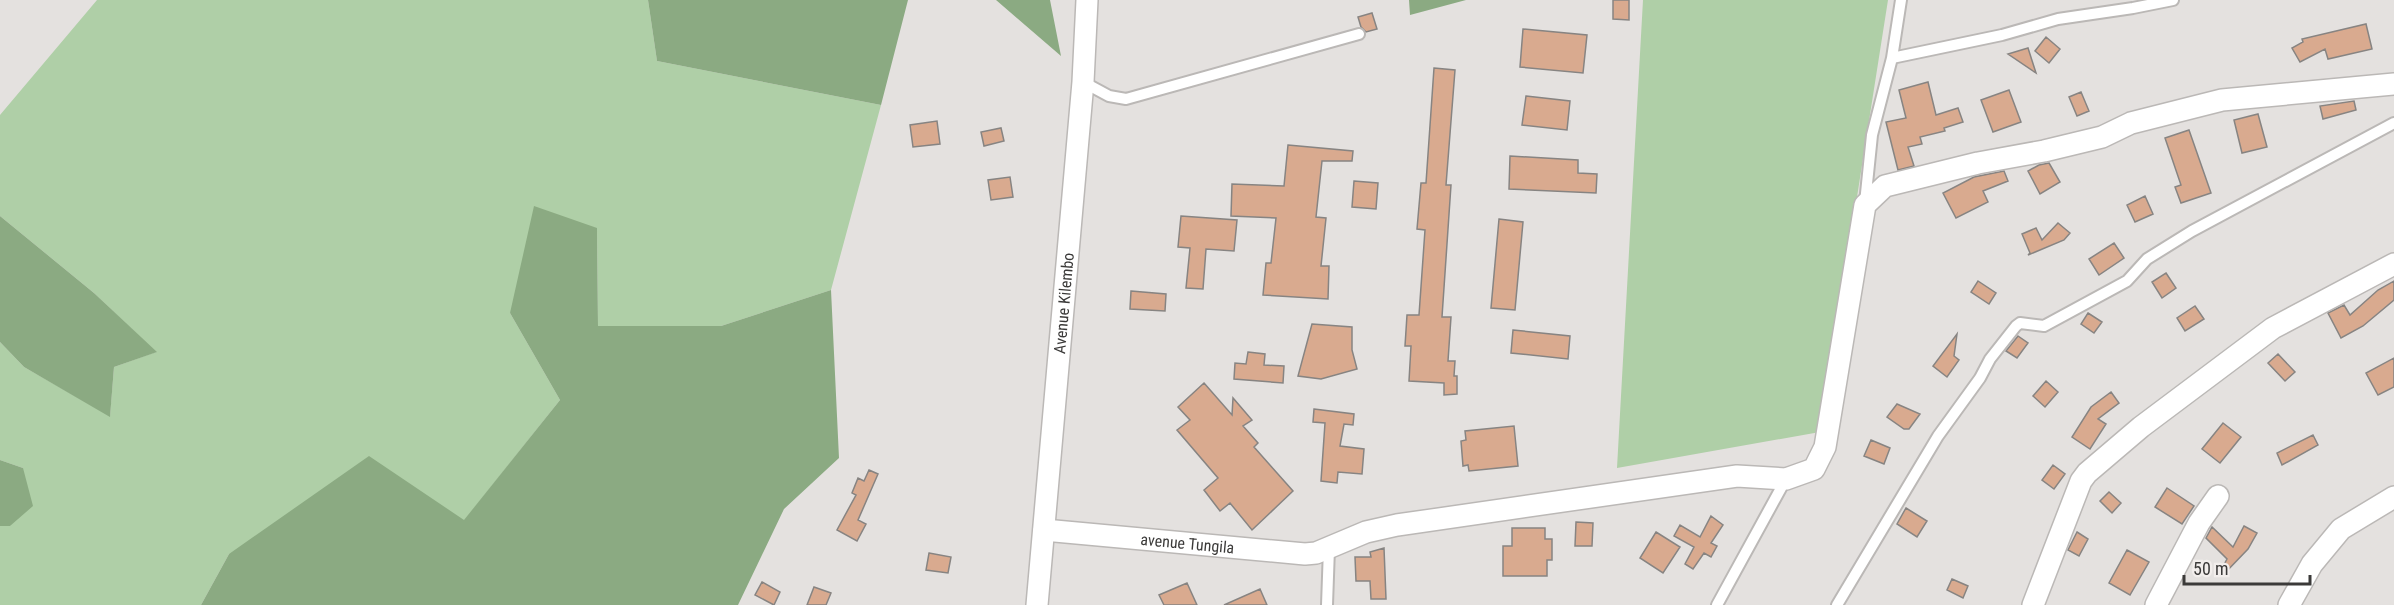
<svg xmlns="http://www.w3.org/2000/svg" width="2394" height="605" viewBox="0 0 2394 605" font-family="'Roboto Condensed',sans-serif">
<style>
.green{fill:#afcfa7}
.forest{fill:#8baa82}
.building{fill:#d9aa8f;stroke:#878482;stroke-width:1.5}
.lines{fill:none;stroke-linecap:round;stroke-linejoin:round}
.service-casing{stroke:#bbb8b6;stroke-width:14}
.minor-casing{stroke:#bbb8b6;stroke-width:24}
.service{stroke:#fff;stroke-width:10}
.minor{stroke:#fff;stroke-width:21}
.labels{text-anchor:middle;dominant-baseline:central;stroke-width:4.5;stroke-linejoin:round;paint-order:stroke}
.street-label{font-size:16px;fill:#3b3a39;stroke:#f2eeec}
</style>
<rect width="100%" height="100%" fill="#e4e1df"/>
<path class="green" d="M 97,0 L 648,0 L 657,61 L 881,105 L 831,290 L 721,326 L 598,326 L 597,228 L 510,313 L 560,400 L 464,521 L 229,554 L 201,605 L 0,605 L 0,526 L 10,526 L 23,468 L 0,460 L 0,342 L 24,367 L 110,416 L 114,367 L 156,352 L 94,293 L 0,216 L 0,115 Z
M 1643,0 L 1888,0 L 1820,432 L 1617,468 Z"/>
<path class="forest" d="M 648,0 L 908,0 L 881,105 L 657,61 Z
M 996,0 L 1050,0 L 1061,56 Z
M 1409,0 L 1466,0 L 1410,15 Z
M 534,206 L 597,228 L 598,326 L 721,326 L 831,290 L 839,458 L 784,509 L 738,605 L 201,605 L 229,554 L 369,456 L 464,520 L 560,400 L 510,313 Z
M 0,216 L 94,293 L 157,352 L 114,367 L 110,417 L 24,367 L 0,342 Z
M 0,460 L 23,468 L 33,506 L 10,526 L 0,526 Z"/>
<path class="building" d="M 1613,0 L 1629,0 L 1629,20 L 1613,19 Z
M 1372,13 L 1377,29 L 1366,32 L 1361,27 L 1358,17 Z
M 2366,24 L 2372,49 L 2328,59 L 2325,49 L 2300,62 L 2292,48 L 2303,42 L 2302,39 Z
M 1523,29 L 1587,35 L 1583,73 L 1520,67 Z
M 2046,37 L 2060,49 L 2049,63 L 2035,51 Z
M 2028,48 L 2036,73 L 2008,54 Z
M 1434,68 L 1455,70 L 1446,185 L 1451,185 L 1442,317 L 1451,317 L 1448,361 L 1455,361 L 1454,376 L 1457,376 L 1457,394 L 1444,395 L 1444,383 L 1409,381 L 1411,346 L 1405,346 L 1407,315 L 1419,315 L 1425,230 L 1417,229 L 1421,183 L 1426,183 Z
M 1928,82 L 1936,115 L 1958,108 L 1963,122 L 1944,128 L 1945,131 L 1920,137 L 1922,144 L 1908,147 L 1914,166 L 1898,170 L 1886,122 L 1906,118 L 1899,90 Z
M 2009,90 L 2021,122 L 1993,132 L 1981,100 Z
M 2081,92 L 2089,111 L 2077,116 L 2069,97 Z
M 1526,96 L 1570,101 L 1567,130 L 1522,125 Z
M 2354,101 L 2356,110 L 2323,119 L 2320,106 Z
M 2258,114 L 2267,147 L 2242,153 L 2234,120 Z
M 937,121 L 940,144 L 913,147 L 910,125 Z
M 1001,128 L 1004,141 L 984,146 L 981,132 Z
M 2189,130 L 2211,193 L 2181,203 L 2175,187 L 2181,185 L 2165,138 Z
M 1288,145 L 1353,151 L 1352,161 L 1322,161 L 1316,217 L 1326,218 L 1321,266 L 1329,266 L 1328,299 L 1263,295 L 1266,263 L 1271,263 L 1276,218 L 1231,216 L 1232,184 L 1284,186 Z
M 1510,156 L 1578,160 L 1578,173 L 1597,174 L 1596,193 L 1509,189 Z
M 2049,163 L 2060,182 L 2040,194 L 2028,171 L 2039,165 Z
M 2004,171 L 2008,181 L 1983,191 L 1988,202 L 1956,218 L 1943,193 L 1974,177 Z
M 1010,177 L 1013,197 L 991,200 L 988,180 Z
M 1354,181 L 1378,183 L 1376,209 L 1352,207 Z
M 2145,196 L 2153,214 L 2135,222 L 2127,205 Z
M 1181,216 L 1237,220 L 1234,251 L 1206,249 L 1203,289 L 1186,288 L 1190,248 L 1178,247 Z
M 1499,219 L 1523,222 L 1515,310 L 1491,308 Z
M 2058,223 L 2070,233 L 2064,240 L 2028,255 L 2030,253 L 2022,234 L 2036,228 L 2042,240 Z
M 2114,243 L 2124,258 L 2099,275 L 2089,259 Z
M 2166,273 L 2176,288 L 2162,298 L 2152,282 Z
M 1978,281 L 1996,293 L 1989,304 L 1971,292 Z
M 2394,281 L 2394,300 L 2363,326 L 2341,338 L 2328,313 L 2344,305 L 2350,315 L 2378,290 Z
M 1131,291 L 1166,294 L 1165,311 L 1130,309 Z
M 2195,306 L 2204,319 L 2185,331 L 2177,318 Z
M 2088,313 L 2102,322 L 2094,333 L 2081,324 Z
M 1312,324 L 1352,327 L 1352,350 L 1357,369 L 1321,379 L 1298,376 Z
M 1513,330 L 1570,336 L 1568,359 L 1511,353 Z
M 1957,334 L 1954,356 L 1959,360 L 1947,377 L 1933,366 Z
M 2018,336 L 2028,343 L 2017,358 L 2006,351 Z
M 1248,352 L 1265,354 L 1264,365 L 1284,366 L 1283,383 L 1234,379 L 1235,363 L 1246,364 Z
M 2278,354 L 2295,372 L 2285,381 L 2268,363 Z
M 2394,358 L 2394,387 L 2378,395 L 2366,373 Z
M 2046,381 L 2058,392 L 2045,407 L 2033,396 Z
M 1204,383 L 1232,415 L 1233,398 L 1252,420 L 1243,426 L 1258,443 L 1254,447 L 1293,491 L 1252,530 L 1230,503 L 1220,511 L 1204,490 L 1218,478 L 1177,430 L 1190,420 L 1178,407 Z
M 2111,392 L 2119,403 L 2098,419 L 2106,424 L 2090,449 L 2072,437 L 2091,407 Z
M 1897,404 L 1920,414 L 1909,429 L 1904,429 L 1887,417 Z
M 1314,409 L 1354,414 L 1353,425 L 1344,424 L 1340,446 L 1364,449 L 1362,474 L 1338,472 L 1337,483 L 1321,481 L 1325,423 L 1313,422 Z
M 2223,423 L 2241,437 L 2220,463 L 2202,449 Z
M 1514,426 L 1518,466 L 1469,471 L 1468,465 L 1463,466 L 1461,441 L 1466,440 L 1465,431 Z
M 2313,435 L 2318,445 L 2282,465 L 2277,453 Z
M 1871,440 L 1890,448 L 1884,464 L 1864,456 Z
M 2053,465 L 2065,474 L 2054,489 L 2042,480 Z
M 869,470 L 878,474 L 858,520 L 866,524 L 857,541 L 837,530 L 856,495 L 852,493 L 858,478 L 864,481 Z
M 2167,488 L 2194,506 L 2182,524 L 2155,507 Z
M 2109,492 L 2121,503 L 2112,513 L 2100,501 Z
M 1906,508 L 1927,521 L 1917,537 L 1897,524 Z
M 1711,516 L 1723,525 L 1711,543 L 1717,546 L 1711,557 L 1704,553 L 1693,569 L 1685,564 L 1694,547 L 1674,536 L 1680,525 L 1700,537 Z
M 1576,522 L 1593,523 L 1592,546 L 1575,546 Z
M 2244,526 L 2257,533 L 2248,549 L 2222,576 L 2219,574 L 2227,559 L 2206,538 L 2212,527 L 2233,547 Z
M 1512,528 L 1545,528 L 1545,539 L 1552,539 L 1552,560 L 1547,560 L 1547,576 L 1503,576 L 1503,546 L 1512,546 Z
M 1656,532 L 1680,547 L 1663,573 L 1640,558 Z
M 2077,532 L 2088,539 L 2079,556 L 2068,550 Z
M 1384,548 L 1386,599 L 1371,599 L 1370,581 L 1356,581 L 1355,557 L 1371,557 L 1370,552 Z
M 2127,550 L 2149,562 L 2130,595 L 2109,583 Z
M 929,553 L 951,557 L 948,573 L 926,570 Z
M 1952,579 L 1968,586 L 1963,598 L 1947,590 Z
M 762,582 L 780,592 L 774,605 L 755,595 Z
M 1187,583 L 1197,605 L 1164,605 L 1159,595 Z
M 814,587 L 831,593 L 826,605 L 807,605 Z
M 1260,589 L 1267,605 L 1224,605 Z"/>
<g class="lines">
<g class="service-casing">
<path id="service" d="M 1892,58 L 2002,35 L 2058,19 L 2133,8 L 2173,0
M 1083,82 L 1109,96 L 1126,99 L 1359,34
M 1865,203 L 1872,135 L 1892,58 L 1901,0
M 1327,605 L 1329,548
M 1717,605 L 1786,479
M 1837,605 L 1938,436 L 1980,378 L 1990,359 L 2016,326 L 2020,323 L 2044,326 L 2127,281 L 2147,259 L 2192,231 L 2394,123"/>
</g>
<g class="minor-casing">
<g id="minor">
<path id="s1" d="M 1044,530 L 1305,554 L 1316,553 L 1366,532 L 1397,525 L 1737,476 L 1786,479 L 1814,469 L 1825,447 L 1865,205 L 1885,186 L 1978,163 L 2044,151 L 2102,137 L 2131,123 L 2222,100 L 2394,84"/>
<path id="s2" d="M 1037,605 L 1083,82 L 1087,0"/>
<path d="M 2033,605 L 2081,481 L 2087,473 L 2141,427 L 2273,328 L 2394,264"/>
<path d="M 2156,605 L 2199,523 L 2218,496"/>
<path d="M 2289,605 L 2312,564 L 2341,529 L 2394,497"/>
</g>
</g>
<use href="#service" class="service"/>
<use href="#minor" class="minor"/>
</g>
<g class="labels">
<g class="street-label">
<text stroke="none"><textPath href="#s2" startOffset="303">Avenue Kilembo</textPath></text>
<text stroke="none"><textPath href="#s1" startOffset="144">avenue Tungila</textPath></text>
</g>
</g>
<path d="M2184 575v9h126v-9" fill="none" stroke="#3b3a39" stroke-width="3"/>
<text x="2193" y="575" font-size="18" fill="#3b3a39" stroke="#f2eeec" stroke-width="4.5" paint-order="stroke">50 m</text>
</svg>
